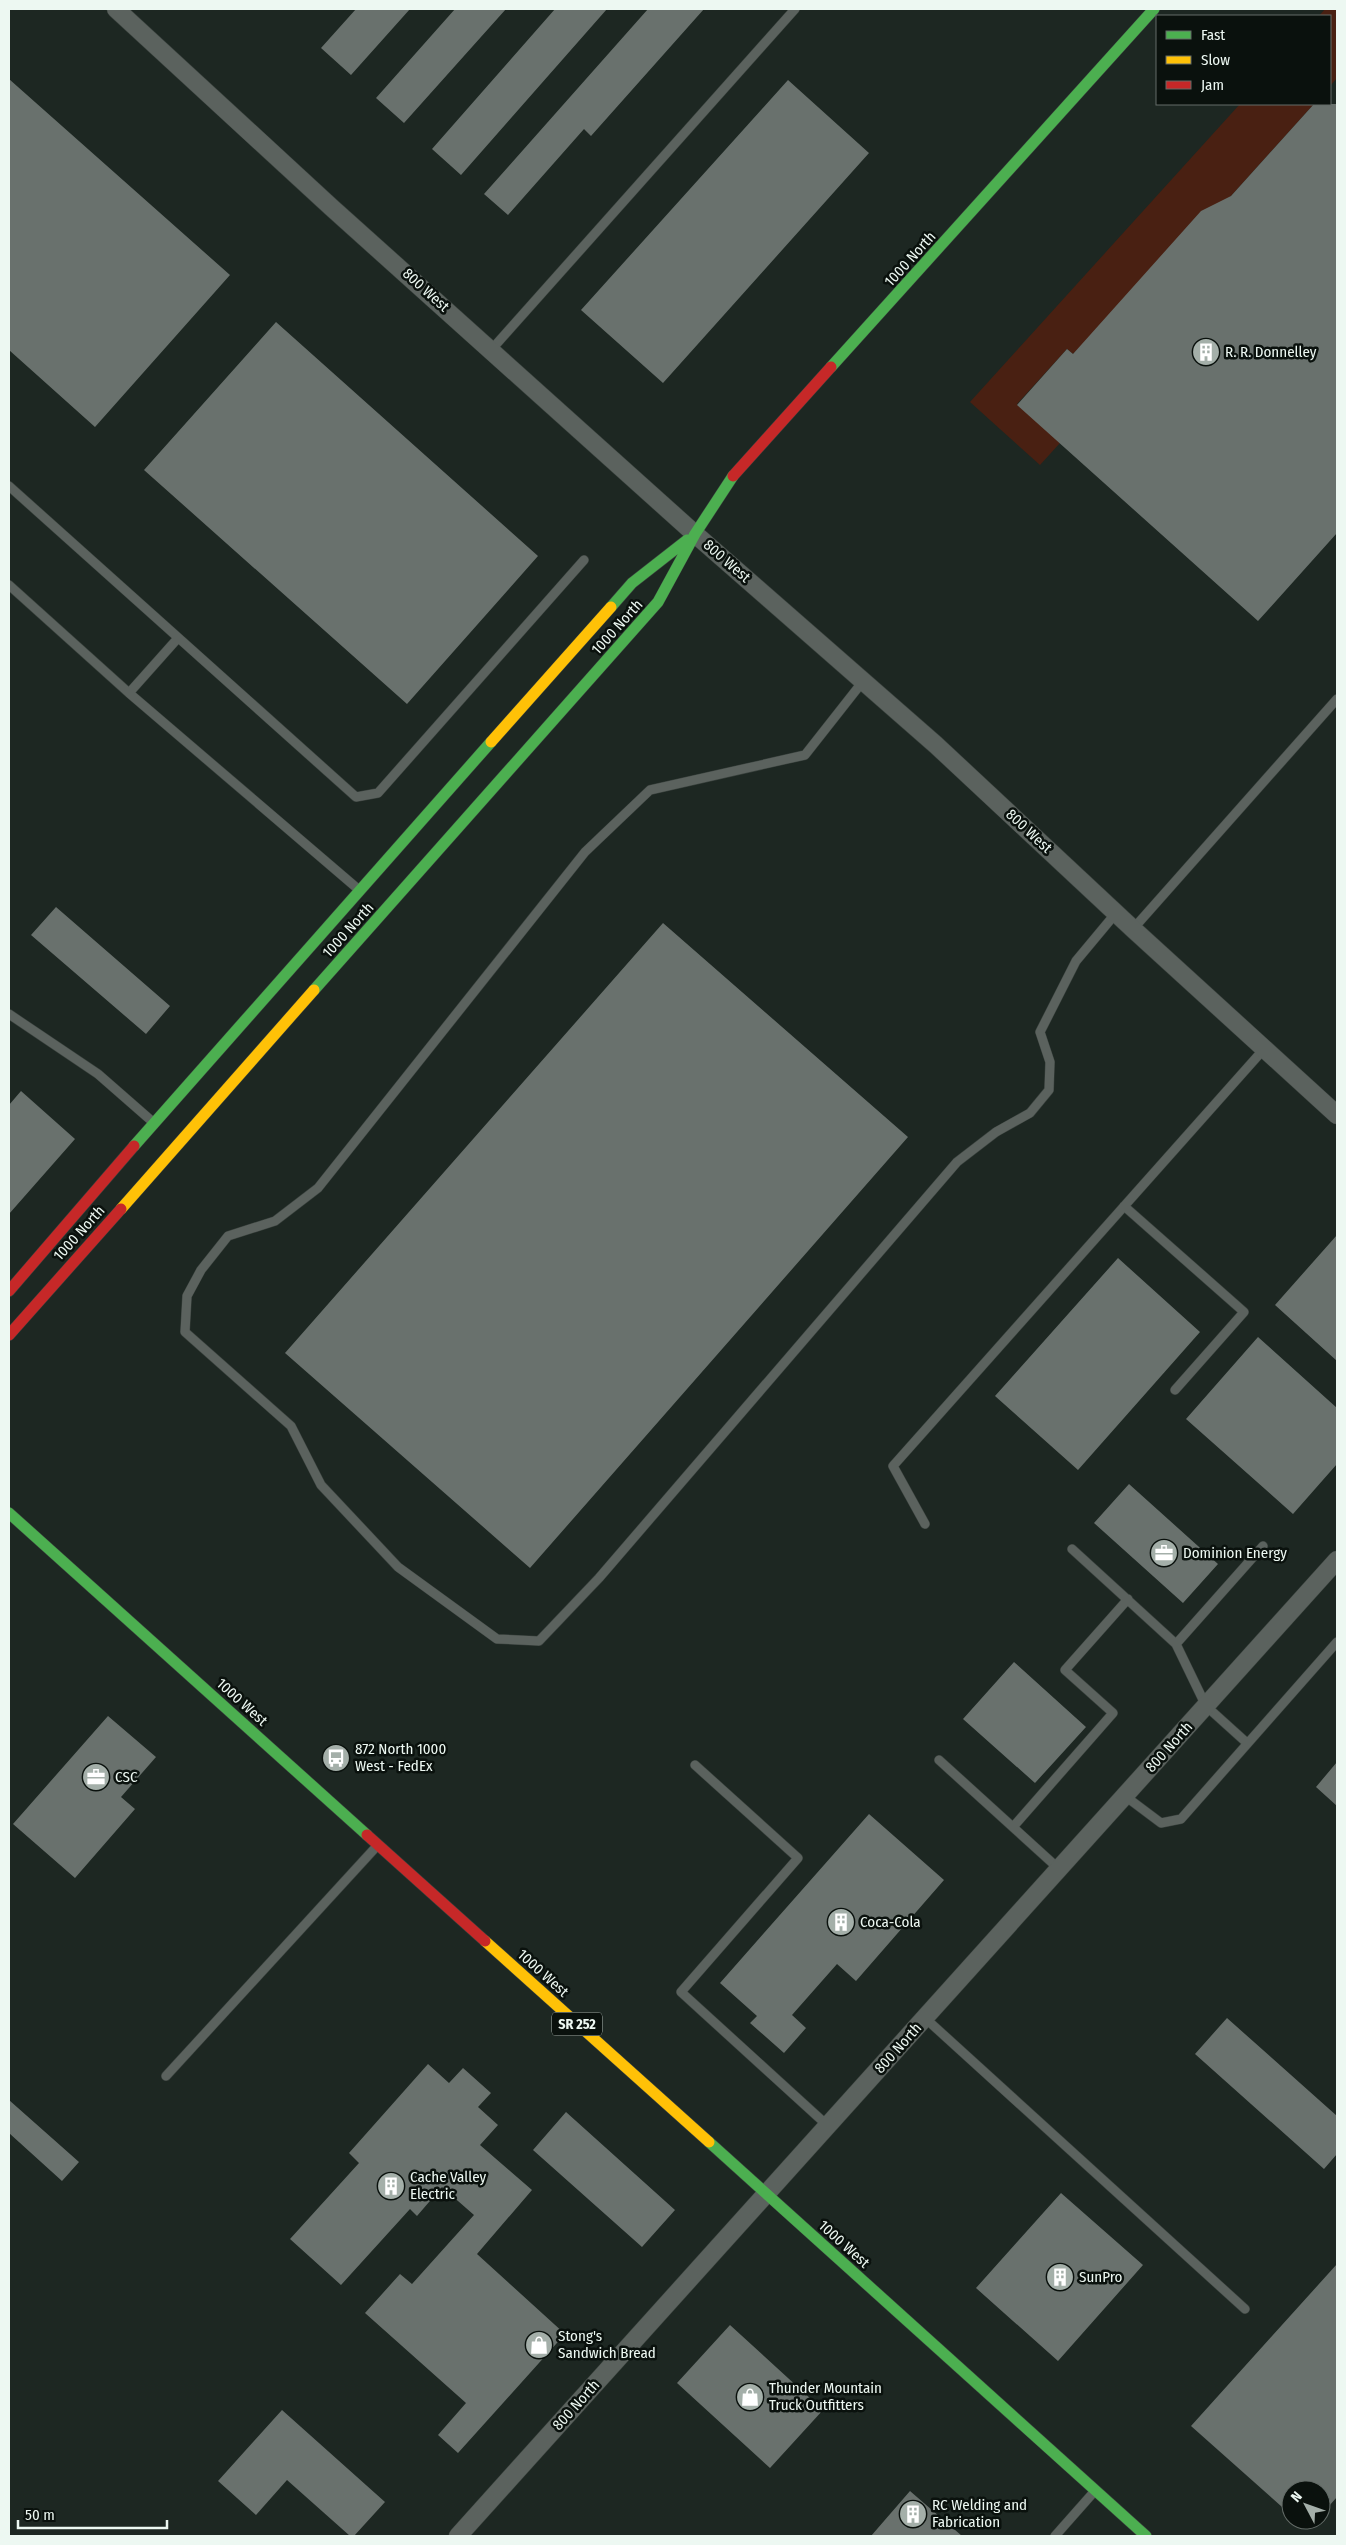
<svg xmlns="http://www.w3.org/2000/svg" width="1346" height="2545" viewBox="0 0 1346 2545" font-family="'Fira Sans Condensed',sans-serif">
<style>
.green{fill:#492012}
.building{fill:#69716d}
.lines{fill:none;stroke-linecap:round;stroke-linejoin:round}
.lane-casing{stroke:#39413d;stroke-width:10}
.street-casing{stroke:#39413d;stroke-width:19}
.fast-casing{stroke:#39413d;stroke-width:12}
.slow-casing{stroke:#39413d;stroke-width:12}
.jam-casing{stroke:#39413d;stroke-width:12}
.lane{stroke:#5b625e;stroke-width:9}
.street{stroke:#5b625e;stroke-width:18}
.fast{stroke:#4caf50;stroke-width:11}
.slow{stroke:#ffc107;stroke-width:11}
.jam{stroke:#c62828;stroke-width:11}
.labels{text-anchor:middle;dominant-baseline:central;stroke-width:5;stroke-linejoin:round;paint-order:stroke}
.shield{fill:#0a110d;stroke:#a9b3ad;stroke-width:1}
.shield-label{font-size:14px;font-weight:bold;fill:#edf8f2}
.street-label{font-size:15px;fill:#edf8f2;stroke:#0a110d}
.poi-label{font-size:15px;fill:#edf8f2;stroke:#0a110d;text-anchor:start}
</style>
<rect width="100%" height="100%" fill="#1d2722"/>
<path class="green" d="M 1325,9 L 1337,9 L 1337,78 L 1330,86 L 1330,16 L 1319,16 Z
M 1240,104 L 1314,104 L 1231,196 L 1073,354 L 1067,349 L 1017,404 L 1060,443 L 1040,465 L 970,402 Z"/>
<path class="building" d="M 356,9 L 410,9 L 351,75 L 321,48 Z
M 455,9 L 506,9 L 404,123 L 376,98 Z
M 555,9 L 607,9 L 461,175 L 432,149 Z
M 648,9 L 704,9 L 591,136 L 584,129 L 508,215 L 484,194 Z
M 9,79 L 230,275 L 95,427 L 9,350 Z
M 788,80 L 869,153 L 663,383 L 581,310 Z
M 1314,104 L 1337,104 L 1337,533 L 1258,621 L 1017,405 L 1067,349 L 1073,354 L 1201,211 L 1231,196 Z
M 276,322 L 538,556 L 407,704 L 144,470 Z
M 56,907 L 170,1006 L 146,1034 L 31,935 Z
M 663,923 L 908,1137 L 530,1568 L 285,1353 Z
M 21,1091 L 75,1139 L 9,1214 L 9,1105 Z
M 1337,1235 L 1337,1361 L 1275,1305 Z
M 1118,1258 L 1200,1332 L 1078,1470 L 995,1396 Z
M 1258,1337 L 1337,1408 L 1337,1464 L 1293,1514 L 1186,1419 Z
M 1129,1484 L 1218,1564 L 1183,1603 L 1094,1523 Z
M 1014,1662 L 1086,1727 L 1035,1783 L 963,1719 Z
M 108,1716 L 156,1757 L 121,1797 L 135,1809 L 75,1878 L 13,1824 Z
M 1337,1762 L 1337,1806 L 1316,1787 Z
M 869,1814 L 944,1880 L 856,1981 L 837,1964 L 792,2015 L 806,2028 L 784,2053 L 750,2023 L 757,2016 L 720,1983 Z
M 1227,2018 L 1337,2116 L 1337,2154 L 1324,2169 L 1195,2054 Z
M 428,2064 L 449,2083 L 463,2068 L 491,2093 L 478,2107 L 498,2125 L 480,2145 L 532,2190 L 477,2254 L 565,2334 L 458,2453 L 438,2435 L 466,2403 L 365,2313 L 400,2274 L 412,2284 L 474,2215 L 442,2187 L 417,2216 L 410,2209 L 341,2285 L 290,2239 L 359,2163 L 349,2153 Z
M 9,2100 L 79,2162 L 62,2181 L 9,2133 Z
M 566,2112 L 675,2210 L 642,2247 L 533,2150 Z
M 1061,2193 L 1143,2265 L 1058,2361 L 976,2288 Z
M 1337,2264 L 1337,2497 L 1321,2515 L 1321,2490 L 1291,2490 L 1291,2515 L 1191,2426 Z
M 730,2325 L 823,2410 L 770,2468 L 677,2383 Z
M 282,2410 L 385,2502 L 354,2536 L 350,2536 L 287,2480 L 256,2515 L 218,2481 Z
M 910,2491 L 962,2536 L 871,2536 Z"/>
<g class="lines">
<g class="lane-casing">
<path id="lane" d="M 492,349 L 795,9
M 9,486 L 356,797 L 378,793 L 584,560
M 9,585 L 129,693 L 358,889
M 864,680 L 805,755 L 650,790 L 585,852 L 318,1188 L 275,1221 L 228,1236 L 201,1270 L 187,1296 L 185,1332 L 291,1426 L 321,1485 L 398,1567 L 497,1639 L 539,1641 L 599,1578 L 957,1162 L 996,1132 L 1030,1113 L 1049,1090 L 1050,1062 L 1040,1032 L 1076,961 L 1116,913
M 129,693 L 178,638
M 1133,929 L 1337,699
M 9,1014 L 98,1074 L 154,1123
M 1124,1206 L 1244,1312 L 1175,1390
M 925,1524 L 893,1466 L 1264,1049
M 1072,1549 L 1176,1644 L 1206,1706 L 1247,1743
M 1176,1644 L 1263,1546
M 939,1760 L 1059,1869
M 695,1765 L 798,1858 L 681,1992 L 828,2126
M 1125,1796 L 1161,1823 L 1181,1819 L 1337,1642
M 1013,1827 L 1113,1713 L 1065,1670 L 1128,1599
M 925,2018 L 1245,2309
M 166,2076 L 376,1847
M 1055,2536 L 1093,2493"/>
</g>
<g class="street-casing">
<path id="street" d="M 116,9 L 331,207 L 695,534 L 936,745 L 1133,929 L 1337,1115
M 458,2536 L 1337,1560"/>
</g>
<g class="fast-casing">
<path id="fast" d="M 831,367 L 1154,9
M 611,607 L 632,583 L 687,540
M 314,990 L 658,602 L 695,534 L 733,476
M 134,1146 L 491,742
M 9,1513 L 367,1835
M 709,2142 L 1146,2536"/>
</g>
<g class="slow-casing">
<path id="slow" d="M 491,742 L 611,607
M 121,1209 L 314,990
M 485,1941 L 709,2142"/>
</g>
<g class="jam-casing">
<path id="jam" d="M 733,476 L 831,367
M 9,1291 L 134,1146
M 9,1335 L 121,1209
M 367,1835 L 485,1941"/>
</g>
<use href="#lane" class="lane"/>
<use href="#street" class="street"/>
<use href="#fast" class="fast"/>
<use href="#slow" class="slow"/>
<use href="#jam" class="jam"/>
</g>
<defs>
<g id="building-disc" transform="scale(1.4375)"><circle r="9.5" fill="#a4afa9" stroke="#0a110d"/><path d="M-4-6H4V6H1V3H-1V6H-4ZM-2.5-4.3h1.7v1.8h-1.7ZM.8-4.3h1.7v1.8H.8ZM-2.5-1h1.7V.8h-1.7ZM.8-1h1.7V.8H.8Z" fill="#fff"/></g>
<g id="office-disc" transform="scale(1.4375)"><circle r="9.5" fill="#a4afa9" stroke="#0a110d"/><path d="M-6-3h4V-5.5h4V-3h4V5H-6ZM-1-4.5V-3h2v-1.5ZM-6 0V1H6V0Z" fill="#fff"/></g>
<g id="bus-disc" transform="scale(1.4375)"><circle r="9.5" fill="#a4afa9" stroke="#0a110d"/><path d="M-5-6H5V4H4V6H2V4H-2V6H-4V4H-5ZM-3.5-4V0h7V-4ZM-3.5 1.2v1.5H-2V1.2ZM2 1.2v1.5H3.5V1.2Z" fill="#fff"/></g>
<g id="shop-disc" transform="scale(1.4375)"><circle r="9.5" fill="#a4afa9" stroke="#0a110d"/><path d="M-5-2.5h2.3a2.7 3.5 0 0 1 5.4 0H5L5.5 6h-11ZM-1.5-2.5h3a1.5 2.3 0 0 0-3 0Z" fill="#fff"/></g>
</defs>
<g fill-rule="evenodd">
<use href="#building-disc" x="1206" y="352"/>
<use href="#office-disc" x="1164" y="1553"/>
<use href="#bus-disc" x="336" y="1758"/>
<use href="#office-disc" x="96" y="1777"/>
<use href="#building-disc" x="841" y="1922"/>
<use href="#building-disc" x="391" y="2186"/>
<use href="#building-disc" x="1060" y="2277"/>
<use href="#shop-disc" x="539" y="2345"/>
<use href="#shop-disc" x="750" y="2397"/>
<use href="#building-disc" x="913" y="2514"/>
</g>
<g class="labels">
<rect class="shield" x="552" y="2012.5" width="50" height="23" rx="4"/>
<g class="shield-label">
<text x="577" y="2024">SR 252</text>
</g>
<g class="street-label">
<text transform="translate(910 259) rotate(-48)">1000 North</text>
<text transform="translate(426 290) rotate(42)">800 West</text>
<text transform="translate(727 561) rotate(41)">800 West</text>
<text transform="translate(617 627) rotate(-48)">1000 North</text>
<text transform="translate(1029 831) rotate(43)">800 West</text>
<text transform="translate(348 930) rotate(-48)">1000 North</text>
<text transform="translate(79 1233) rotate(-48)">1000 North</text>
<text transform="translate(242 1702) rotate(42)">1000 West</text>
<text transform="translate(1169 1747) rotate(-48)">800 North</text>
<text transform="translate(543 1973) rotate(42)">1000 West</text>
<text transform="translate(898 2048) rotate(-48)">800 North</text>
<text transform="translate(844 2244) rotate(42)">1000 West</text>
<text transform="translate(576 2405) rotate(-48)">800 North</text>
</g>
<g class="poi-label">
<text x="1225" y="352">R. R. Donnelley</text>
<text x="1183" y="1553">Dominion Energy</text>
<text x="355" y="1749">872 North 1000<tspan x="355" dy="17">West - FedEx</tspan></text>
<text x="115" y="1777">CSC</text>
<text x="860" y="1922">Coca-Cola</text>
<text x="410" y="2177">Cache Valley<tspan x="410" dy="17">Electric</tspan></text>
<text x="1079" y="2277">SunPro</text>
<text x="558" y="2336">Stong's<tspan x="558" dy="17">Sandwich Bread</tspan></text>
<text x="769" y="2388">Thunder Mountain<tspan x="769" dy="17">Truck Outfitters</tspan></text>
<text x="932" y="2505">RC Welding and<tspan x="932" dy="17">Fabrication</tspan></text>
</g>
</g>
<rect width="1346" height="2545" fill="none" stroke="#edf8f2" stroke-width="20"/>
<rect x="1156" y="15" width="175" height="90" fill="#0a110d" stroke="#656d69"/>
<rect x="1166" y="31" width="25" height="8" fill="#4caf50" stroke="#656d69"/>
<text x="1201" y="40" font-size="15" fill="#edf8f2">Fast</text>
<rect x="1166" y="56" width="25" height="8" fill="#ffc107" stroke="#656d69"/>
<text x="1201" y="65" font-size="15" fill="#edf8f2">Slow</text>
<rect x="1166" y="81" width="25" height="8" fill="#c62828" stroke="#656d69"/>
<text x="1201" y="90" font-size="15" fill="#edf8f2">Jam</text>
<g transform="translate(1306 2505) rotate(311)"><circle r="24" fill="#0a110d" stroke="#656d69"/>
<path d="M0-4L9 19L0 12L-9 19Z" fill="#a4afa9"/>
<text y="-8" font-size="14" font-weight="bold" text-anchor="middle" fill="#edf8f2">N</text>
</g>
<path d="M18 2520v8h149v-8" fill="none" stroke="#edf8f2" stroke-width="2.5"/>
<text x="25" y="2520" font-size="15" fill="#edf8f2" stroke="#0a110d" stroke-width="4" paint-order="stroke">50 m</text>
</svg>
